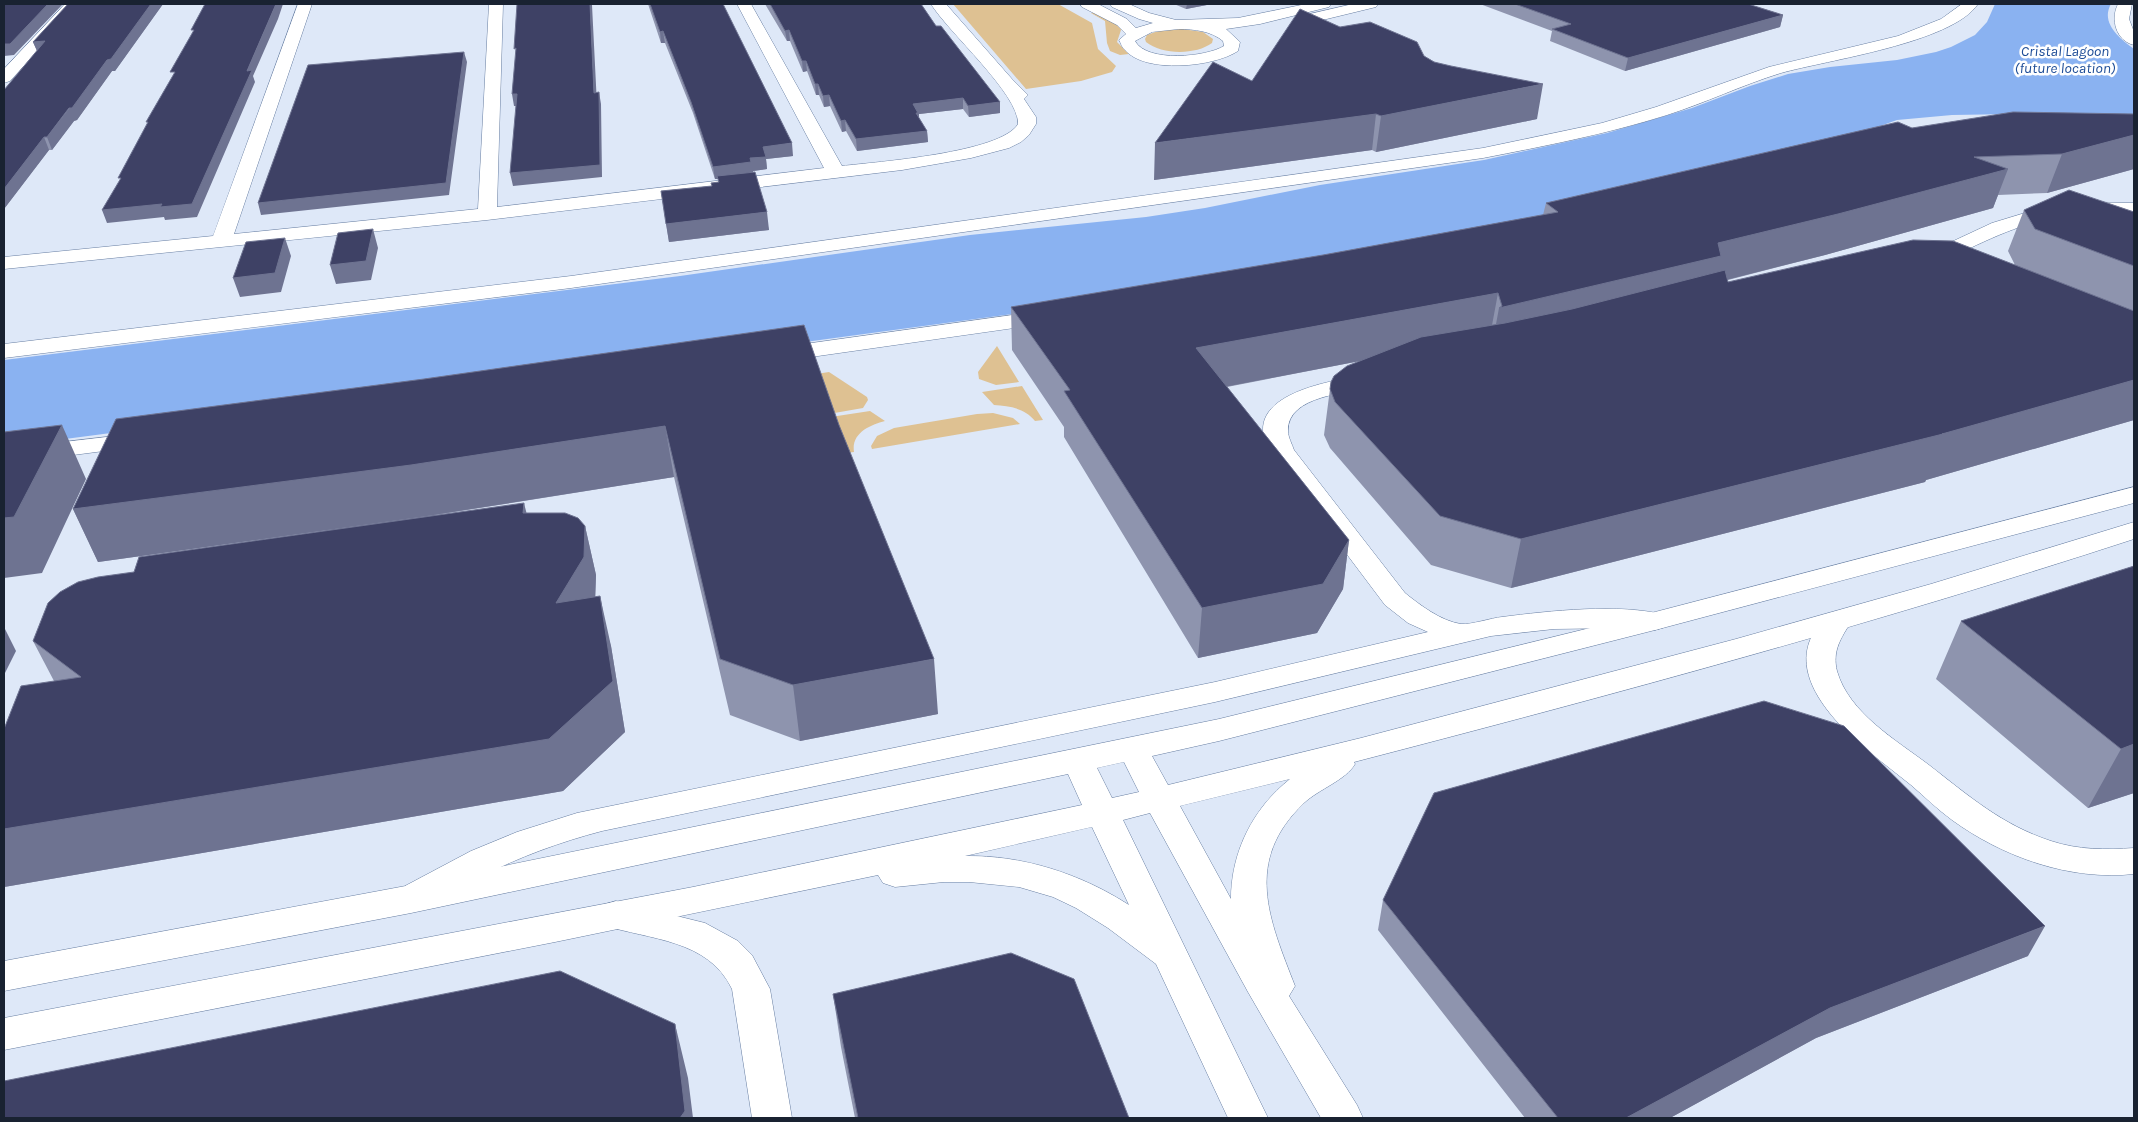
<svg xmlns="http://www.w3.org/2000/svg" width="2138" height="1122" viewBox="0 0 2138 1122" font-family="Karla,sans-serif">
<style>
.green{fill:#dec192}
.water{fill:#8ab2f1}
.lines{fill:none;stroke-linecap:round;stroke-linejoin:round}
.minor-casing{stroke:#677ea2;stroke-width:1}
.tertiary-casing{stroke:#677ea2;stroke-width:1}
.minor{fill:#fff;fill-rule:evenodd}
.tertiary{fill:#fff;fill-rule:evenodd}
.wall{fill:#8e94ae}
.shaded-wall{fill:#6e7391}
.building{fill:#3e4165;stroke:#6e7391}
.labels{text-anchor:middle;dominant-baseline:central;stroke-width:5;stroke-linejoin:round;paint-order:stroke}
.far-water-label{font-size:15px;font-style:italic;fill:#1e4d97;stroke:#fff}
</style>
<rect width="100%" height="100%" fill="#dee8f8"/>
<path class="green" d="M 953,4 L 1058,4 L 1092,23 L 1098,49 L 1116,66 L 1112,72 L 1081,81 L 1026,89 Z
M 1095,12 L 1120,26 L 1121,30 L 1117,42 L 1129,54 L 1120,55 L 1110,51 L 1107,43 L 1105,21 L 1091,13 Z
M 1182,29 L 1203,32 L 1213,39 L 1212,43 C 1196,55 1162,55 1146,42 L 1145,39 L 1147,35 L 1161,30 Z
M 997,346 L 1019,382 L 996,385 L 979,379 L 978,372 Z
M 829,372 L 867,397 L 868,400 L 863,408 L 823,415 L 810,375 Z
M 1022,386 L 1043,420 L 1035,421 C 1025,408 1009,406 994,405 L 982,392 Z
M 870,411 L 885,421 C 870,425 851,433 854,452 L 837,454 L 824,418 Z
M 993,413 L 1013,418 L 1020,424 L 872,449 L 871,446 L 877,436 L 894,428 L 977,414 Z"/>
<path class="water" d="M 1995,4 L 2111,4 C 2100,23 2120,39 2134,49 L 2134,124 L 2013,114 L 1952,115 L 1897,120 L 1852,136 L 1618,204 L 1116,300 L 768,347 L 4,447 L 4,360 L 680,276 L 970,235 L 1146,217 L 1205,208 L 1320,185 L 1484,160 L 1607,133 L 1692,108 L 1750,86 L 1788,74 L 1830,67 L 1897,60 L 1936,52 L 1951,47 L 1975,35 L 1987,22 Z"/>
<g class="lines">
<g class="minor-casing">
<path id="minor" d="M 65,4 L 80,4 L 10,81 L 4,83 L 4,69 Z
M 298,4 L 312,4 L 234,234 L 478,209 L 489,4 L 503,4 L 497,207 L 824,168 L 737,4 L 751,4 L 842,166 C 876,162 1001,153 1018,124 C 1019,94 948,32 931,4 L 946,4 L 1012,79 L 1028,95 L 1024,99 L 1036,117 L 1036,124 L 1029,135 L 1021,142 L 1009,148 L 971,158 L 902,170 L 487,220 L 4,269 L 4,257 L 213,236 Z
M 1962,4 L 1978,4 C 1952,43 1827,60 1781,73 C 1742,85 1705,103 1667,115 C 1607,134 1545,146 1483,158 L 571,288 L 4,358 L 4,344 L 571,276 L 1483,148 L 1602,123 L 1656,107 L 1769,67 L 1898,36 L 1941,19 Z
M 2118,4 L 2132,4 L 2129,19 L 2134,32 L 2134,45 C 2116,41 2110,19 2118,4 Z
M 2084,202 L 2134,203 L 2134,215 C 2117,214 2101,212 2084,214 C 2040,216 2001,233 1962,252 L 1960,255 L 1962,260 L 1972,270 L 1969,274 C 1954,278 1945,269 1940,255 L 1947,244 L 1992,223 L 2041,208 Z
M 1048,310 L 1056,312 L 1059,317 L 1056,322 L 776,362 L 768,360 L 765,355 L 768,350 L 776,348 Z
M 1366,375 L 1374,377 L 1378,382 L 1374,387 C 1349,393 1287,395 1288,431 C 1288,437 1292,444 1294,450 L 1405,593 C 1420,605 1441,621 1461,624 C 1471,625 1491,618 1502,617 C 1549,611 1620,603 1665,615 L 1669,621 L 1665,627 L 1655,630 L 1621,628 L 1554,629 L 1491,636 L 1215,702 L 602,831 C 560,842 519,857 480,877 C 462,886 445,900 426,907 C 418,910 413,908 405,906 L 399,896 L 405,886 L 471,851 L 517,832 L 577,813 L 1215,682 L 1428,632 L 1408,623 L 1385,605 L 1273,456 C 1232,396 1328,381 1366,375 Z
M 141,433 L 150,435 L 153,440 L 150,445 L 4,464 L 4,449 Z
M 1837,613 L 1847,616 L 1851,622 C 1841,638 1832,651 1837,671 C 1849,713 1896,740 1929,765 C 1969,796 2002,825 2051,841 C 2078,850 2106,850 2134,848 L 2134,874 C 2070,881 2003,857 1952,820 C 1937,809 1925,797 1911,785 C 1891,769 1871,754 1852,737 C 1825,711 1791,671 1814,632 C 1821,622 1825,616 1837,613 Z
M 616,901 L 705,923 L 738,941 L 752,955 L 770,989 L 792,1118 L 752,1118 L 732,989 C 708,939 650,940 603,925 L 598,915 L 603,905 Z"/>
</g>
<g class="tertiary-casing">
<path id="tertiary" d="M 1080,4 L 1098,4 L 1127,19 L 1136,28 L 1153,23 L 1139,19 L 1112,7 L 1110,4 L 1129,4 L 1149,13 L 1176,20 L 1238,18 L 1306,4 L 1331,4 L 1329,7 L 1260,24 L 1226,29 L 1240,42 L 1238,51 C 1214,67 1145,74 1125,50 C 1122,48 1121,43 1119,40 L 1126,34 L 1117,25 L 1082,7 ZM 1179,29 C 1194,29 1211,31 1223,41 L 1224,46 C 1206,57 1147,63 1135,41 L 1152,32 Z
M 1353,4 L 1378,4 L 1376,7 L 1306,24 L 1301,22 L 1298,19 L 1301,16 Z
M 2134,487 L 2134,503 L 1655,630 L 1219,741 L 1152,756 L 1168,785 L 1361,738 L 1736,639 L 1931,584 L 2134,522 L 2134,539 C 1877,623 1616,694 1354,762 L 1355,764 C 1346,780 1319,789 1304,803 C 1243,861 1269,919 1295,986 L 1289,996 L 1357,1105 L 1363,1118 L 1321,1118 L 1248,992 L 1150,813 L 1123,820 L 1268,1118 L 1228,1118 L 1156,964 L 1108,928 L 1076,908 L 1053,897 L 1019,887 L 969,882 L 944,882 L 895,887 L 883,883 L 878,875 L 555,942 L 4,1050 L 4,1018 L 693,887 L 1082,805 L 1068,774 L 411,913 L 4,991 L 4,961 L 411,885 L 1219,719 L 1655,612 ZM 1124,762 L 1139,792 L 1112,798 L 1097,768 ZM 1290,779 C 1253,808 1231,852 1231,899 L 1180,806 ZM 1092,827 L 1129,905 C 1081,874 1023,855 965,856 Z"/>
</g>
<use href="#minor" class="minor"/>
<use href="#tertiary" class="tertiary"/>
</g>
<path class="wall" d="M 68,4 L 163,4 L 115,71 L 112,71 L 77,120 L 74,121 L 52,150 L 49,150 L 4,209 L 4,90 L 37,51 L 33,42 Z
M 648,4 L 723,4 L 793,156 L 766,159 L 767,169 L 753,171 L 769,230 L 669,242 L 661,191 L 712,186 L 718,182 L 718,179 L 715,179 L 693,113 L 665,43 L 661,43 Z
M 765,4 L 921,4 L 936,26 L 1000,102 L 1000,113 L 969,117 L 963,109 L 919,114 L 919,118 L 927,131 L 928,142 L 857,151 L 846,131 L 842,132 L 830,106 L 824,107 L 819,95 L 816,95 L 807,71 L 803,72 L 790,41 L 787,41 Z
M 1174,4 L 1212,4 L 1186,9 Z
M 1480,4 L 1748,4 L 1783,15 L 1780,27 L 1625,71 L 1550,41 L 1552,31 Z
M 1340,27 L 1424,56 L 1537,119 L 1376,152 L 1372,150 L 1154,180 L 1252,81 Z
M 2134,114 L 2134,169 L 2047,193 L 1998,195 L 1993,208 L 1825,255 L 1728,280 L 1728,282 L 2015,265 L 2008,251 L 2024,210 L 2134,212 L 2134,420 L 1926,480 L 1925,482 L 1511,588 L 1431,565 L 1330,448 L 1324,435 L 1330,389 L 1360,361 L 1227,387 L 1349,540 L 1343,589 L 1317,633 L 1198,658 L 1064,437 L 1064,427 L 1012,350 L 1011,307 L 1323,255 L 1543,215 L 1546,203 L 1912,128 Z
M 804,325 L 938,714 L 800,741 L 730,715 L 674,477 L 436,515 L 526,513 L 585,526 L 596,575 L 595,597 L 611,646 L 625,732 L 563,791 L 4,887 L 4,729 L 54,681 L 33,641 L 134,572 L 329,530 L 98,562 L 73,509 L 424,379 Z
M 2134,566 L 2134,793 L 2088,808 L 1936,679 L 1961,621 Z
M 1383,900 L 2028,956 L 1816,1038 L 1670,1118 L 1525,1118 L 1378,930 Z
M 833,994 L 1129,1118 L 855,1118 L 841,1047 Z"/>
<path class="shaded-wall" d="M 48,4 L 63,4 L 14,55 L 4,56 L 4,44 Z
M 151,4 L 163,4 L 115,71 L 112,71 L 77,120 L 74,121 L 52,150 L 47,137 Z
M 276,4 L 283,4 L 278,19 L 253,76 L 255,82 L 197,217 L 165,220 L 164,217 L 107,223 L 102,210 L 247,71 Z
M 590,4 L 592,4 L 592,5 L 597,105 L 594,93 Z
M 1187,4 L 1212,4 L 1186,9 Z
M 1783,15 L 1780,27 L 1625,71 L 1628,58 Z
M 789,30 L 790,41 L 787,41 L 785,31 Z
M 663,31 L 665,43 L 661,43 L 660,32 Z
M 45,41 L 38,53 L 33,42 Z
M 464,52 L 467,62 L 449,195 L 261,215 L 258,203 Z
M 802,61 L 806,61 L 807,71 L 803,72 Z
M 815,84 L 818,84 L 819,95 L 816,95 Z
M 1543,84 L 1537,119 L 1376,152 L 1381,116 Z
M 599,92 L 601,104 L 602,177 L 513,186 L 510,173 Z
M 512,94 L 517,94 L 519,106 L 514,106 Z
M 829,95 L 830,106 L 824,107 L 823,96 Z
M 963,98 L 963,109 L 919,114 L 919,124 L 913,104 Z
M 1000,102 L 1000,113 L 969,117 L 968,106 Z
M 1376,114 L 1372,150 L 1154,180 L 1155,143 Z
M 845,120 L 846,131 L 842,132 L 841,121 Z
M 927,131 L 928,142 L 857,151 L 856,139 Z
M 2134,135 L 2134,169 L 2047,193 L 2062,154 Z
M 44,137 L 49,150 L 4,209 L 4,189 Z
M 792,143 L 793,156 L 766,159 L 767,169 L 753,171 L 753,175 L 717,176 L 718,179 L 715,179 L 713,167 L 750,158 L 763,147 Z
M 2008,169 L 1993,208 L 1825,255 L 1714,283 L 1491,351 L 1499,308 L 1718,243 Z
M 767,212 L 769,230 L 669,242 L 666,224 Z
M 373,229 L 378,248 L 371,280 L 336,284 L 330,265 Z
M 285,238 L 291,256 L 281,292 L 240,297 L 233,278 Z
M 1498,293 L 1490,336 L 1193,393 L 1196,348 Z
M 2134,380 L 2134,420 L 1926,480 L 1925,482 L 1511,588 L 1521,539 L 1942,434 Z
M 62,425 L 86,479 L 42,573 L 4,578 L 4,518 Z
M 665,426 L 674,477 L 427,516 L 98,562 L 73,509 Z
M 524,503 L 536,551 L 523,513 Z
M 585,526 L 596,575 L 595,606 L 556,603 Z
M 1349,540 L 1343,589 L 1317,633 L 1198,658 L 1202,608 Z
M 600,596 L 611,646 L 625,732 L 563,791 L 4,887 L 4,829 Z
M 4,627 L 16,651 L 4,675 Z
M 934,659 L 938,714 L 800,741 L 793,685 Z
M 2134,744 L 2134,793 L 2088,808 L 2121,749 Z
M 2045,926 L 2028,956 L 1816,1038 L 1670,1118 L 1626,1118 L 1830,1008 Z
M 675,1024 L 688,1078 L 693,1118 L 680,1118 Z"/>
<path class="building" d="M 4,4 L 48,4 L 10,44 L 4,44 Z
M 68,4 L 151,4 L 111,59 L 107,60 L 72,108 L 69,108 L 47,137 L 44,137 L 4,189 L 4,90 L 45,41 L 33,42 Z
M 205,4 L 276,4 L 247,71 L 252,70 L 192,204 L 160,207 L 162,204 L 102,210 L 121,178 L 118,178 L 148,122 L 146,122 L 175,72 L 170,72 L 194,30 L 191,30 Z
M 517,4 L 590,4 L 594,93 L 599,92 L 600,165 L 510,173 L 517,94 L 512,94 L 516,48 L 514,49 Z
M 650,4 L 723,4 L 792,143 L 763,147 L 766,157 L 750,158 L 751,162 L 713,167 L 691,102 L 663,31 L 660,32 Z
M 770,4 L 921,4 L 936,26 L 941,26 L 1000,102 L 968,106 L 963,98 L 913,104 L 918,113 L 916,113 L 927,131 L 856,139 L 845,120 L 841,121 L 829,95 L 823,96 L 818,84 L 815,84 L 806,61 L 802,61 L 789,30 L 785,31 Z
M 1515,4 L 1748,4 L 1783,15 L 1628,58 L 1552,29 L 1571,24 Z
M 1300,9 L 1340,27 L 1370,22 L 1417,42 L 1424,56 L 1434,62 L 1451,66 L 1543,84 L 1381,116 L 1376,114 L 1155,143 L 1213,62 L 1252,81 Z
M 464,52 L 446,183 L 258,203 L 308,65 Z
M 2013,112 L 2134,114 L 2134,135 L 2062,154 L 1974,157 L 2008,169 L 1838,214 L 1718,243 L 1721,256 L 1499,308 L 1502,306 L 1498,293 L 1196,348 L 1349,540 L 1323,584 L 1202,608 L 1064,391 L 1070,390 L 1011,307 L 1323,255 L 1558,212 L 1546,203 L 1898,122 L 1912,128 Z
M 755,172 L 767,212 L 666,224 L 661,191 L 712,186 L 711,183 L 719,182 L 717,176 Z
M 2069,190 L 2134,212 L 2134,266 L 2035,229 L 2024,210 Z
M 373,229 L 366,261 L 330,265 L 338,233 Z
M 285,238 L 275,273 L 233,278 L 246,242 Z
M 1913,240 L 1953,241 L 2134,311 L 2134,380 L 1942,434 L 1943,434 L 1521,539 L 1440,516 L 1335,402 L 1330,389 L 1331,382 L 1334,376 L 1347,366 L 1421,337 L 1505,323 L 1572,309 L 1725,270 L 1728,282 Z
M 804,325 L 839,425 L 934,659 L 793,685 L 720,659 L 665,426 L 411,465 L 73,509 L 116,419 L 424,379 Z
M 62,425 L 14,517 L 4,518 L 4,432 Z
M 524,503 L 523,513 L 565,513 L 578,518 L 585,526 L 584,557 L 556,603 L 600,596 L 613,681 L 549,739 L 4,829 L 4,729 L 21,686 L 81,677 L 33,641 L 48,603 L 60,592 L 78,582 L 98,577 L 134,572 L 139,557 Z
M 2134,566 L 2134,744 L 2121,749 L 1961,621 Z
M 1764,701 L 1844,726 L 2045,926 L 1830,1008 L 1626,1118 L 1558,1118 L 1383,900 L 1434,793 Z
M 1011,953 L 1074,979 L 1129,1118 L 858,1118 L 833,994 Z
M 560,971 L 675,1024 L 685,1111 L 680,1118 L 4,1118 L 4,1081 Z"/>
<g class="labels">
<g class="far-water-label">
<text x="2065" y="51">Cristal Lagoon<tspan x="2065" dy="17">(future location)</tspan></text>
</g>
</g>
<rect width="2138" height="1122" fill="none" stroke="#192231" stroke-width="10"/>
</svg>
